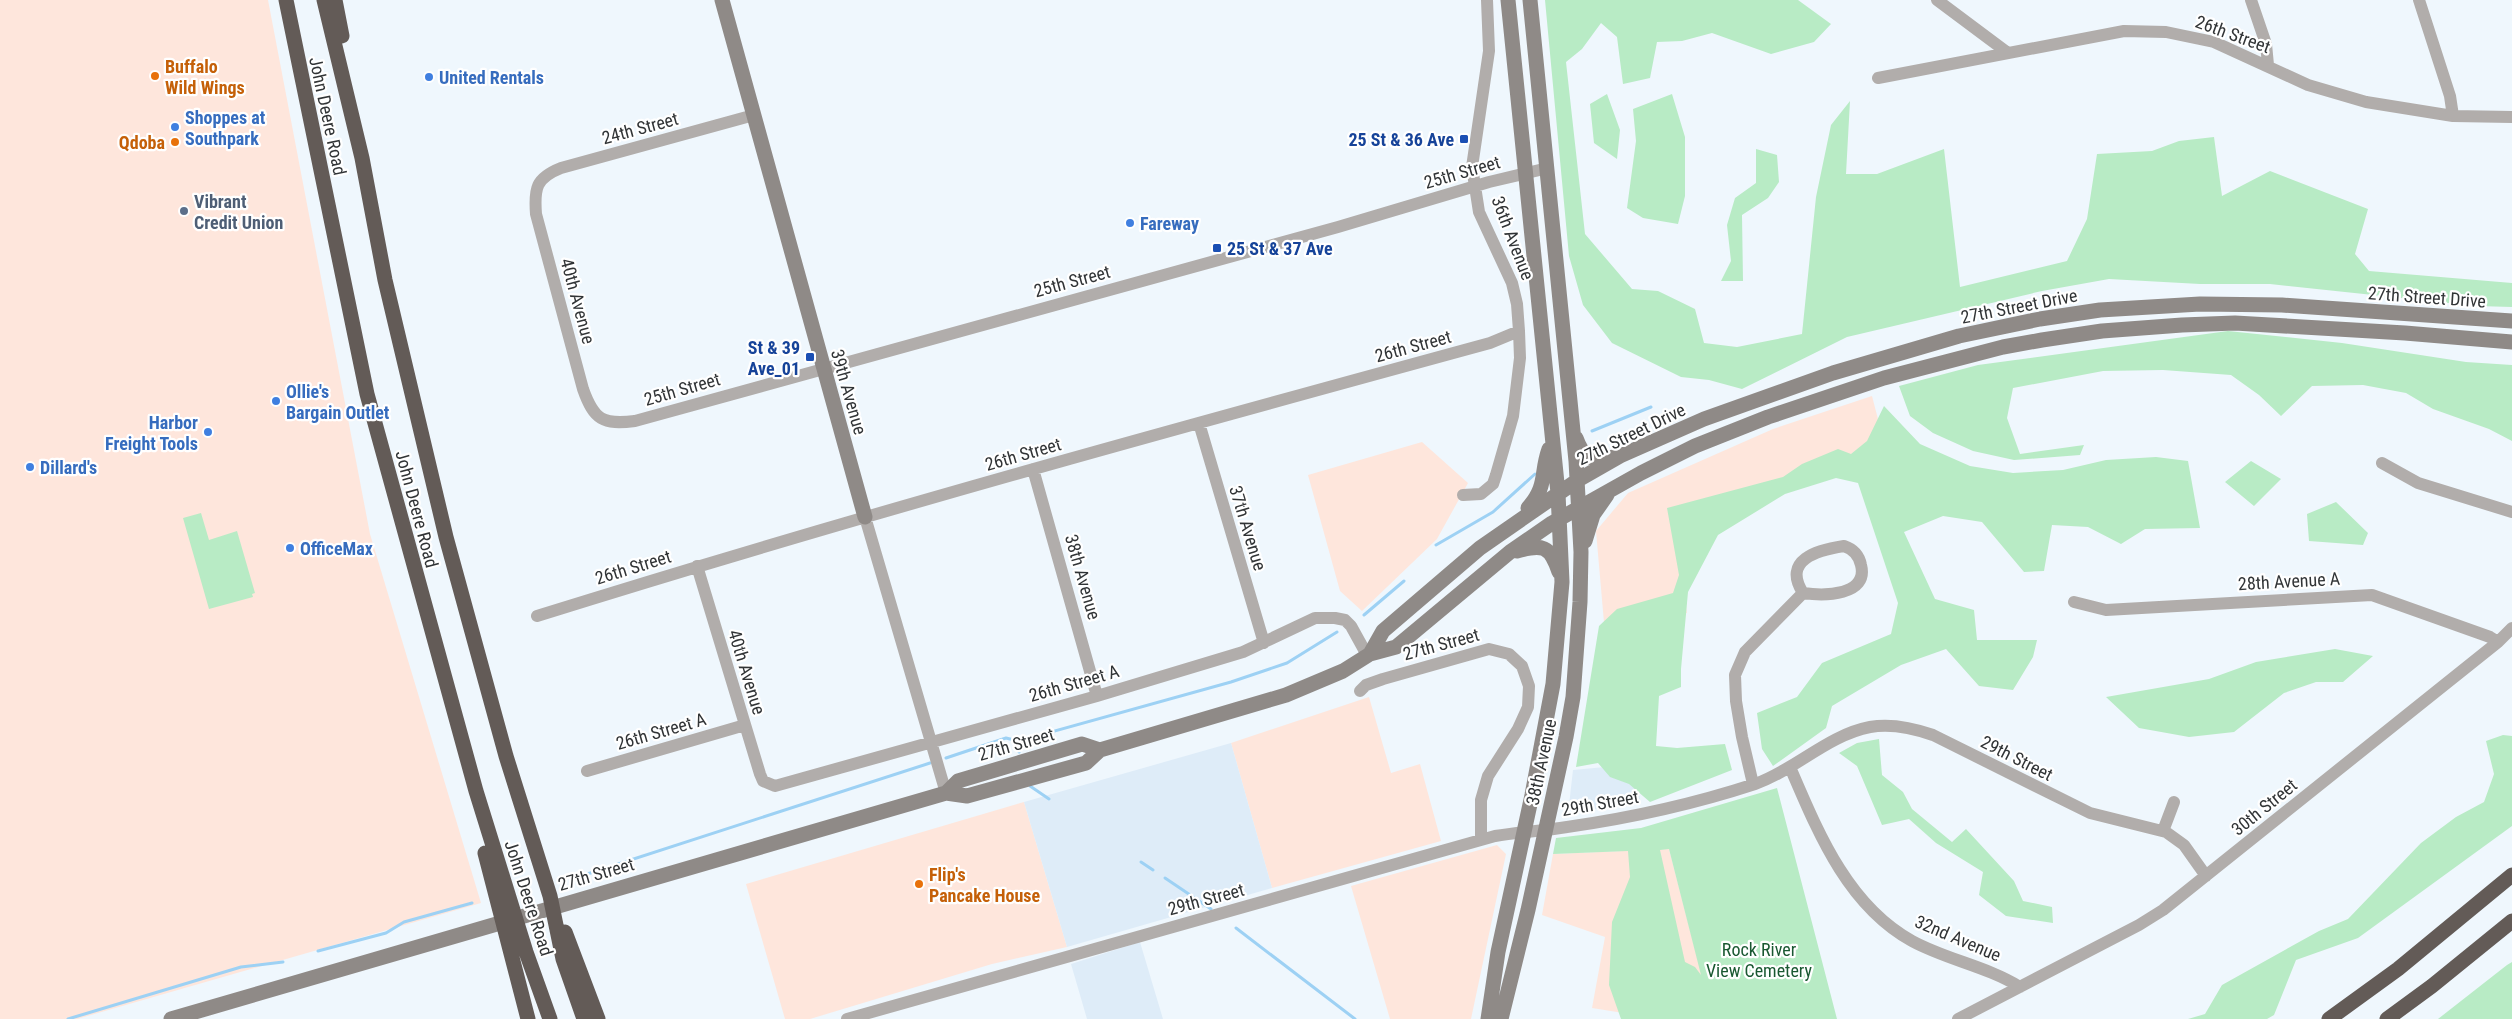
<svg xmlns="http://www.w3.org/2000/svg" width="2512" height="1019" viewBox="0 0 2512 1019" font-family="'Roboto Condensed',sans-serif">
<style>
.commercial{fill:#fee6dc}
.built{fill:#deecf8}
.green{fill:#b8ebc5;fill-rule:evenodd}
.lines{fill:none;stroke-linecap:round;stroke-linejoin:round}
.stream{stroke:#9dd1f4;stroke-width:3}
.street{stroke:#b1adab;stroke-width:12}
.secondary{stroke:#8f8a87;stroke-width:15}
.highway{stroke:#635b57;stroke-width:15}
.food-dot{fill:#e8710a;stroke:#fff;stroke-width:2}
.shop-dot{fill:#3f7fe0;stroke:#fff;stroke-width:2}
.transit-dot{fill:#1a4fb4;stroke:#fff;stroke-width:2}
.service-dot{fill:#5c6f8a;stroke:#fff;stroke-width:2}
.labels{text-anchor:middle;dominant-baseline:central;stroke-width:4.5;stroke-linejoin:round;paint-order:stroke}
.street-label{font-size:18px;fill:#313436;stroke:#fff}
.food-label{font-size:18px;font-weight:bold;fill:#c56008;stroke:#fff;text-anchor:start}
.shop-label{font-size:18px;font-weight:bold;fill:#366cbe;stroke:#fff;text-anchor:start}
.transit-label{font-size:18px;font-weight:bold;fill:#164399;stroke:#fff;text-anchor:end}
.service-label{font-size:18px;font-weight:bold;fill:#4e5e75;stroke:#fff;text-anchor:start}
.park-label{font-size:18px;fill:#195831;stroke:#fff}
</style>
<rect width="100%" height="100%" fill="#eff7fd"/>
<path class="commercial" d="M 0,0 L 268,0 L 370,534 L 481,903 L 77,1019 L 0,1019 Z
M 1872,396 L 1886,450 L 1673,515 L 1687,613 L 1605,634 L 1596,531 L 1628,493 L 1773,429 Z
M 1422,442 L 1468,483 L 1437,539 L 1362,611 L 1340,591 L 1308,475 Z
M 1369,697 L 1391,773 L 1420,764 L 1441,841 L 1272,888 L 1231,743 Z
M 1024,802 L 1067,947 L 992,964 L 810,1019 L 785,1019 L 746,884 Z
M 1497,845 L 1506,854 L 1471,1019 L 1390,1019 L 1351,886 Z
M 1669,849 L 1713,1019 L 1661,1019 L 1592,1008 L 1605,937 L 1542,915 L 1553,854 Z"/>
<path class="built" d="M 1231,743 L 1272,888 L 1067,947 L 1024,802 Z
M 1637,764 L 1640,801 L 1568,814 L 1573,770 Z
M 1140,942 L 1163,1019 L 1087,1019 L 1071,964 Z"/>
<path class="green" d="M 1545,0 L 1798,0 L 1831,24 L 1814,42 L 1771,54 L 1712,33 L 1682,41 L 1657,42 L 1650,78 L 1623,84 L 1617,37 L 1601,23 L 1582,49 L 1566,62 L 1585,234 L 1632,289 L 1658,291 L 1695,309 L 1704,343 L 1737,347 L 1802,334 L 1816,197 L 1831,125 L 1850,101 L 1846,174 L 1877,174 L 1944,149 L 1960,287 L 2067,261 L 2087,219 L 2097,154 L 2152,151 L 2179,141 L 2214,137 L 2222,196 L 2270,171 L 2368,209 L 2355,254 L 2369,271 L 2512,283 L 2512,307 L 2477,306 L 2270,284 L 2200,284 L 2109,279 L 2042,291 L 1847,337 L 1742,389 L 1709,380 L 1681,377 L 1612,343 L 1583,305 L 1569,256 Z
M 1607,94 L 1620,130 L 1617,159 L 1594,143 L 1590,104 Z
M 1672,94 L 1685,137 L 1685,196 L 1678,224 L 1643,218 L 1627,208 L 1636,141 L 1633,109 Z
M 1756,149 L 1777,155 L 1779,182 L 1768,198 L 1742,215 L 1743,281 L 1721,281 L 1731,261 L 1727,225 L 1735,198 L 1756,183 Z
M 2228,331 L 2342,343 L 2466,362 L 2512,365 L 2512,441 L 2489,429 L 2433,409 L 2406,393 L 2363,385 L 2312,386 L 2281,416 L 2259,395 L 2231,375 L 2163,370 L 2103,371 L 2013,388 L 2007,418 L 2020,454 L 2084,445 L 2080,455 L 2014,460 L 1973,451 L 1933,433 L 1910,416 L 1899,386 L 1978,365 Z
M 1884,406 L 1920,444 L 1970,466 L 2013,473 L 2063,470 L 2106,460 L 2156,457 L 2188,461 L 2200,528 L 2145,529 L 2121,544 L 2088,527 L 2052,525 L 2044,571 L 2024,572 L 1982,522 L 1943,516 L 1904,532 L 1935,599 L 1974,610 L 1977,640 L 2037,640 L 2033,657 L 2013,690 L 1979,686 L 1946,649 L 1901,665 L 1832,706 L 1826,728 L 1773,766 L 1762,749 L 1757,713 L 1797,697 L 1822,663 L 1891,634 L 1898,603 L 1858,483 L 1836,478 L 1785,494 L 1718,535 L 1688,592 L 1681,669 L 1681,687 L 1659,696 L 1656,746 L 1677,748 L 1725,744 L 1732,770 L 1650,802 L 1629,784 L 1610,777 L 1598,763 L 1576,767 L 1599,626 L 1617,609 L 1673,593 L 1679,575 L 1667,508 L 1783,477 L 1802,464 L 1838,449 L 1851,454 L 1867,441 Z
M 2251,461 L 2281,479 L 2254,506 L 2225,482 Z
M 2336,502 L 2368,533 L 2363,545 L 2309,541 L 2307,514 Z
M 201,513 L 209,540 L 237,531 L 255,593 L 252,594 L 253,597 L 209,609 L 183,518 Z
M 2335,649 L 2373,656 L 2343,682 L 2316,682 L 2284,693 L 2234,732 L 2189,737 L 2139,728 L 2106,697 L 2209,679 L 2256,662 Z
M 2503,735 L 2512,736 L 2512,826 L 2358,938 L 2296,960 L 2274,1015 L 2267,1019 L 2188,1019 L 2205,1014 L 2222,985 L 2319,931 L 2348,919 L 2421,843 L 2456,817 L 2484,802 L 2494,774 L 2486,741 Z
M 1879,739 L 1882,775 L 1903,792 L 1912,809 L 1952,842 L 1966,829 L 2014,881 L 2023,901 L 2052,907 L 2053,923 L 2006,916 L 1979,895 L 1983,872 L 1936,843 L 1909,819 L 1882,825 L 1857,766 L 1839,753 L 1857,743 Z
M 1777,788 L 1837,1019 L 1621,1019 L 1609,985 L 1612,922 L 1630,877 L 1628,851 L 1553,854 L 1556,838 L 1641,828 ZM 1669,849 L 1701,975 L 1695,967 L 1685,962 L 1660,850 Z
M 2512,962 L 2512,1019 L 2438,1019 L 2507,965 Z"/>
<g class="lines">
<path class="stream" d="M 1592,431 L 1651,407
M 1436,545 L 1493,512 L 1535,474
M 1364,615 L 1404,581
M 1015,742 L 1231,682 L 1287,663 L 1337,632
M 946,758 L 1006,738 L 1014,740 L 1019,752
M 1030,786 L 1049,799
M 1141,862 L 1153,870
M 578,877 L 930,763
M 1165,878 L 1211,909
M 1236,928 L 1355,1019
M 318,951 L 386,933 L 404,922 L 472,903
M 68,1019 L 241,967 L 283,962"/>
<path class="street" d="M 1937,0 L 2008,53
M 2251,0 L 2266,44 L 2268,65
M 2419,0 L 2450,96 L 2453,116
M 1878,78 L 2124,31 L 2166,32 L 2214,42 L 2308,85 L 2366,102 L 2453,116 L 2512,117
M 754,115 L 561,168 C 536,178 534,188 536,214 L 583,389 C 594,420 603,425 635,421 L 1338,227 L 1489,182 L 1548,168
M 1199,423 L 1264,643
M 2382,463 L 2418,483 L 2512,512
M 1033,469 L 1097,696
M 1463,495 L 1481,494 L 1493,484 L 1496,475 L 1513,416 L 1520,358 L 1519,331 L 1517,304 L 1512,283 L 1479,212 L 1472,167 L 1489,51 L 1487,0
M 865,517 L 946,793
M 1844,546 C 1853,549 1859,555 1861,565 C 1869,596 1824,596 1803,593 C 1782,560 1817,550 1844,546 Z
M 697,566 L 760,774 L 763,781 L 775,786 L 1097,696 L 1243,652 L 1315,618 L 1335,618 L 1345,620 L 1351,626 L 1367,655
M 2074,602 L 2106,610 L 2372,595 L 2490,637 L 2498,642
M 537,616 C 853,517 1171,430 1490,343 L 1519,331
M 1360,691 L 1366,685 L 1383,679 L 1489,649 L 1509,654 L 1522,666 L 1529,686 L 1528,707 L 1518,729 L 1488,776 L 1481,800 L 1481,840
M 1790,767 C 1818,832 1847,905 1912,941 C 1947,960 1986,966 2020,987
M 587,771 L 745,725
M 1753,784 L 1742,737 L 1736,701 L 1735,675 L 1745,652 L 1803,593
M 2163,831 L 2174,802
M 847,1019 L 1495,836 C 1519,832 1543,831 1567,827 C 1630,818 1694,804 1755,784 C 1795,770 1828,735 1870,727 C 1892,723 1913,728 1933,735 L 2090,813 L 2166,832 L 2184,845 L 2206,876
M 1958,1019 L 2139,925 L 2163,910 L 2498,642 L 2512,628"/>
<path class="secondary" d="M 722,0 L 865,517
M 1576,438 C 1584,460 1592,461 1613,457
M 1528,508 C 1548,485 1540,474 1549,449
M 1585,541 L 1593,515 L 1607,495
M 1517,551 C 1542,544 1550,545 1559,572
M 1370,654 L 1383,631 L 1480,548 L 1578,480 L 1620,456 L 1704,419 L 1833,373 L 1959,336 L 2040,319 L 2100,310 L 2200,304 L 2282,305 L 2512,321
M 946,793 L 958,781 L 1082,744 L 1100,750
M 171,1019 L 946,793 L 967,796 L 1086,763 L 1100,750 L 1286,695 L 1343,671 L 1370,654 L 1396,647 L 1510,552 L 1552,523 L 1641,473 L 1695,446 L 1768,417 L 1884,378 L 2003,347 L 2042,340 L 2102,331 L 2182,325 L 2235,323 L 2405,333 L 2512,342
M 1488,1019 L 1498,952 L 1532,795 L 1553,684 L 1562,582 L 1558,493 L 1508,0
M 1501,1019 L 1528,910 L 1566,737 L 1573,697 L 1580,602 L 1581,552 L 1576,461 L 1530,0"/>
<path class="highway" d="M 286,0 L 367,394 L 476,791 L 526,952 L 550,1019
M 324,0 L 362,158 L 385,280 L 446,537 L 506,756 L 550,896 L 563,959 L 584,1019
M 335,0 L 342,36
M 485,853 L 528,1019
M 565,932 L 598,1019
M 2329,1019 L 2398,969 L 2512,875
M 2387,1019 L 2432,986 L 2512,921"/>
</g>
<g class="food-dot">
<circle cx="155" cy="76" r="5"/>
<circle cx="175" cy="142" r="5"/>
<circle cx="919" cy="884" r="5"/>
</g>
<g class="shop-dot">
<circle cx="429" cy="77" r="5"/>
<circle cx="175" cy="127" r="5"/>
<circle cx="1130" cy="223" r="5"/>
<circle cx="276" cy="401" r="5"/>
<circle cx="208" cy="432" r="5"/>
<circle cx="30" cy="467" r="5"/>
<circle cx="290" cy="548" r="5"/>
</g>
<g class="transit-dot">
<rect x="1459" y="134" width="10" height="10" rx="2.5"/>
<rect x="1212" y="243" width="10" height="10" rx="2.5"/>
<rect x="805" y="352" width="10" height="10" rx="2.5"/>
</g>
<circle class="service-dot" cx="184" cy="211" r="5"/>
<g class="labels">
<g class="street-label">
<text transform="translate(2233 34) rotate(20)">26th Street</text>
<text transform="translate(328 116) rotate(78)">John Deere Road</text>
<text transform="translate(640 128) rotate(-15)">24th Street</text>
<text transform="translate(1462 172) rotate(-16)">25th Street</text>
<text transform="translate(1513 238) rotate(69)">36th Avenue</text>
<text transform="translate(1072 281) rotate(-15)">25th Street</text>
<text transform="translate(2427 297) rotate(4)">27th Street Drive</text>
<text transform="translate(578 301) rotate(75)">40th Avenue</text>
<text transform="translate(2019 306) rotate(-11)">27th Street Drive</text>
<text transform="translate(1413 346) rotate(-15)">26th Street</text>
<text transform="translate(682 389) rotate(-16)">25th Street</text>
<text transform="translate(849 392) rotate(74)">39th Avenue</text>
<text transform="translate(1631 434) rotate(-26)">27th Street Drive</text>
<text transform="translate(1023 454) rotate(-16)">26th Street</text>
<text transform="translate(417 509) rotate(75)">John Deere Road</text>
<text transform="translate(1248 528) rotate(73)">37th Avenue</text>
<text transform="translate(633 567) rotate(-17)">26th Street</text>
<text transform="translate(1083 577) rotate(74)">38th Avenue</text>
<text transform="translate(2289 581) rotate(-3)">28th Avenue A</text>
<text transform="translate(1441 644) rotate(-15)">27th Street</text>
<text transform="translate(747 672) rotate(73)">40th Avenue</text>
<text transform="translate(1074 683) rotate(-16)">26th Street A</text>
<text transform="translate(661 731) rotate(-16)">26th Street A</text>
<text transform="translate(1016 744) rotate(-16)">27th Street</text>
<text transform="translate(2017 758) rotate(27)">29th Street</text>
<text transform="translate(1541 762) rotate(-78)">38th Avenue</text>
<text transform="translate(1600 803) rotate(-10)">29th Street</text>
<text transform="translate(2264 807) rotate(-39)">30th Street</text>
<text transform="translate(596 874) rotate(-16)">27th Street</text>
<text transform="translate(529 898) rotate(72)">John Deere Road</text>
<text transform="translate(1206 899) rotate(-15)">29th Street</text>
<text transform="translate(1958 938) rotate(23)">32nd Avenue</text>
</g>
<g class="food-label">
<text x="165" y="66">Buffalo<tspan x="165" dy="21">Wild Wings</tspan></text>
<text x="165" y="142" text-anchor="end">Qdoba</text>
<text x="929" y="874">Flip's<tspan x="929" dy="21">Pancake House</tspan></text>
</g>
<g class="shop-label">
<text x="439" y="77">United Rentals</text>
<text x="185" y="117">Shoppes at<tspan x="185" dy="21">Southpark</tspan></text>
<text x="1140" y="223">Fareway</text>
<text x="286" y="391">Ollie's<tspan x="286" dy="21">Bargain Outlet</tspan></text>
<text x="198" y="422" text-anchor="end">Harbor<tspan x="198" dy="21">Freight Tools</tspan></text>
<text x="40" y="467">Dillard's</text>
<text x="300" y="548">OfficeMax</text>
</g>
<g class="transit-label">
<text x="1454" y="139">25 St &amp; 36 Ave</text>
<text x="1227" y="248" text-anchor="start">25 St &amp; 37 Ave</text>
<text x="800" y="347">St &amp; 39<tspan x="800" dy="21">Ave_01</tspan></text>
</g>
<g class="service-label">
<text x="194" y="201">Vibrant<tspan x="194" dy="21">Credit Union</tspan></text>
</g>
<g class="park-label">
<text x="1759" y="949">Rock River<tspan x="1759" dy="21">View Cemetery</tspan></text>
</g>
</g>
</svg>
